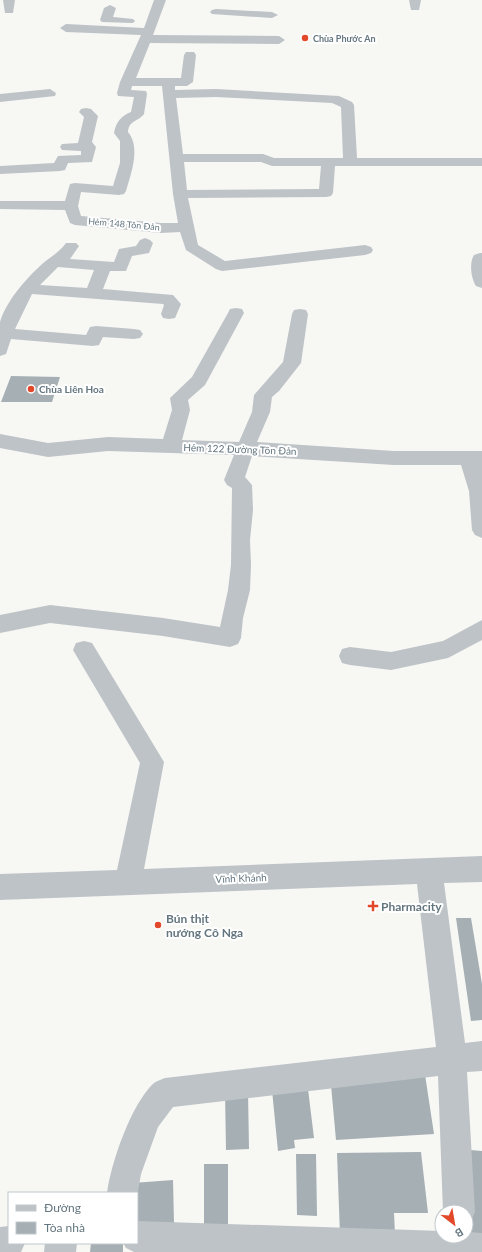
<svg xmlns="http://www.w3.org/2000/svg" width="482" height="1252" viewBox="0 0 482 1252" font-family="Lato,sans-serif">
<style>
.building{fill:#a5afb4}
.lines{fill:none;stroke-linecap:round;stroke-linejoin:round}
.minor{fill:#bec3c7;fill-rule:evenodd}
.poi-dot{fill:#e2492a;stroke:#fff;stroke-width:1.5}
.labels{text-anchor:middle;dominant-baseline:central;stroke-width:4;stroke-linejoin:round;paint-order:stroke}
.far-poi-label{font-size:9px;font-weight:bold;fill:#63757f;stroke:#fff;text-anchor:start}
.far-street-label{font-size:9px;fill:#63757f;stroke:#fff}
.poi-label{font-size:10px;font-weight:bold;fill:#63757f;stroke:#fff;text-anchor:start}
.street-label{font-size:10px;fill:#63757f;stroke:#fff}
.near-poi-label{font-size:12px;font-weight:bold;fill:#63757f;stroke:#fff;text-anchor:start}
</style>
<rect width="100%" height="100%" fill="#f7f7f4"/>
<path class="building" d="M 11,376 L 60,377 L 52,402 L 1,402 Z
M 456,918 L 471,918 L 482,984 L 482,1020 L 471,1021 Z
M 424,1068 L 434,1134 L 336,1140 L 331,1085 Z
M 307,1081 L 314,1138 L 294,1140 L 295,1148 L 278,1151 L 272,1090 Z
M 225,1091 L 248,1091 L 249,1149 L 226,1150 Z
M 459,1149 L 482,1151 L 482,1234 L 466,1232 L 466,1212 L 461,1212 Z
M 421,1152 L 428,1213 L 394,1213 L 395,1234 L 340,1235 L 337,1153 Z
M 296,1154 L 316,1154 L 317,1216 L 297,1215 Z
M 204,1164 L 228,1164 L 228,1229 L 204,1230 Z
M 173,1180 L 174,1223 L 137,1225 L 137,1193 L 133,1193 L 133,1183 Z
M 91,1243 L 123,1243 L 123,1252 L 90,1252 Z"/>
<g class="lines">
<path class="minor" d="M 3,0 L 15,0 L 13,13 L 5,13 Z
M 154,0 L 166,0 L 153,35 L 279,36 L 285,40 L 279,44 L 150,43 L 136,78 L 181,78 L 184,55 L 186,52 L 194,52 L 196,55 L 193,82 L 187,86 L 175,86 L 175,90 L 216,89 L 339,96 L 352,102 L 354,105 L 357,158 L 482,158 L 482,166 L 335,166 L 333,193 L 331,196 L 326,197 L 188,198 L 198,245 L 225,261 L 365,245 L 371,247 L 373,250 L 371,253 L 365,255 L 222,271 L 216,269 L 186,250 L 180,232 L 161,233 L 75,225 L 70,223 L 65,210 L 0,209 L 0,201 L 65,201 L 70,184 L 75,183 L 113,186 L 120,163 L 120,141 L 114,133 C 116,122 121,116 131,112 L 134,97 L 118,96 L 117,93 L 120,82 L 141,35 L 66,32 L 60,28 L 66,24 L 144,28 ZM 132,86 L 162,86 L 173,194 L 178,223 L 161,223 L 81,216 L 78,206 L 81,192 L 119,195 L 124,194 L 126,191 C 131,173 141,148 128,132 C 129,120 138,122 144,114 L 147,94 L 146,91 L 131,90 ZM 216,97 L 332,103 L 341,107 L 343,158 L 274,158 L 263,154 L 183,154 L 176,98 ZM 184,162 L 261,162 L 272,166 L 321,166 L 319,189 L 187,190 Z
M 409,0 L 421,0 L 419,10 L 411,10 Z
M 110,5 L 116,8 L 113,17 L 133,19 L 135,21 L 133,23 L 102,22 L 100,20 L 104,8 Z
M 216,9 L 272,12 L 278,15 L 272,18 L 212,14 L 210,12 L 212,10 Z
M 50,89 L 56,93 L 55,96 L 0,102 L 0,94 Z
M 86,108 L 91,109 L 98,116 L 92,142 L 96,147 L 92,162 L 68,163 L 65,170 L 60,171 L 0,174 L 0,166 L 54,163 L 58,156 L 81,155 L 81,151 L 62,150 L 60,147 L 62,144 L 78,143 L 84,117 L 79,112 L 81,109 Z
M 145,238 L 150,240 L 153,243 L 149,253 L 132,256 L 126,271 L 110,271 L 103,289 L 173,295 L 181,304 L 175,318 L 169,319 L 163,318 L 161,314 L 164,305 L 163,304 L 32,294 L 15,329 L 86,335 L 90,327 L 96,326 L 134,329 L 140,330 L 143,334 L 140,338 L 134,339 L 103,337 L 99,345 L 93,346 L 11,339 L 6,354 L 0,356 C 0,345 0,332 0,322 C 6,302 24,281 39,267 C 48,258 58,254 66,243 L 76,243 L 79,246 L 70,259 L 114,262 L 119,249 L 136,246 L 140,240 ZM 58,267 L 94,270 L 87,288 L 40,285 Z
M 480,253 L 482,253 L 482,288 L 476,286 C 471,278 469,263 474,255 Z
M 236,308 L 242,309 L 244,313 L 205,385 L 188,400 L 190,410 L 182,440 L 239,442 L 252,412 L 254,395 L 283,362 L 292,314 L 294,310 L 300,309 L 306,310 L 308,314 L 301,363 L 279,391 L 272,397 L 270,412 L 257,442 L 394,451 L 482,451 L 482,538 L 475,535 L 472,530 L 469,491 L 461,465 L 394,465 L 252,456 L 245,477 L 252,485 L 253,510 L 250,540 L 251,565 L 250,590 L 243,618 L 241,638 L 238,644 L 230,647 L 163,636 L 50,623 L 0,633 L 0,615 L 50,605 L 163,618 L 220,627 L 228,590 L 231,565 L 232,488 L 227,485 L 224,480 L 234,455 L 108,451 L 48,457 L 0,448 L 0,434 L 48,443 L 108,437 L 163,439 L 172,410 L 170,398 L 192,377 L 228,313 L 230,309 Z
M 482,620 L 482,640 L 448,658 L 391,670 L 350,665 L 342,663 L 339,656 L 342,649 L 350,647 L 391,652 L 443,641 Z
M 84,641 L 92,643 L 164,762 L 144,869 L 482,856 L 482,882 L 444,883 L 465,1043 L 482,1041 L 482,1071 L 467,1072 L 475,1212 L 470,1223 L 466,1225 L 466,1212 L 443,1212 L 438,1076 L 173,1107 L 158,1127 L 141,1174 L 137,1197 L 137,1193 L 107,1193 C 111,1163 131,1104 154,1083 C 157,1081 162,1079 165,1078 L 436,1047 L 417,884 L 0,900 L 0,874 L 117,870 L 140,763 L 73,650 L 76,643 Z
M 137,1221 L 442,1231 L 442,1236 L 466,1236 L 466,1232 L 482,1233 L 482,1252 L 134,1252 L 126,1248 L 123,1243 L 137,1243 Z
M 9,1226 L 9,1243 L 25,1243 L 21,1252 L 0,1252 L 0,1227 Z
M 45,1243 L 77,1243 L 76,1252 L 44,1252 Z"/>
</g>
<g class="poi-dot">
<circle cx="305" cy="38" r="4"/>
<circle cx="31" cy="389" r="4"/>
<path d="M371 900h4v4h4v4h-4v4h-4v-4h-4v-4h4z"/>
<circle cx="158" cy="925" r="4"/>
</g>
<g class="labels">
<g class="far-poi-label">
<text x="313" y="38">Chùa Phước An</text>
</g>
<g class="far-street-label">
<text transform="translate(124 224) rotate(5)">Hẻm 148 Tôn Đản</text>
</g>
<g class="poi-label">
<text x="39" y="389">Chùa Liên Hoa</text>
</g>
<g class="street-label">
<text transform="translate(240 449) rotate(2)">Hẻm 122 Đường Tôn Đản</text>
<text transform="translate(241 878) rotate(-2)">Vĩnh Khánh</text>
</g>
<g class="near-poi-label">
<text x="381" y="906">Pharmacity</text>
<text x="166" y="918">Bún thịt<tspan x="166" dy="14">nướng Cô Nga</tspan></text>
</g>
</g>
<rect x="8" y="1192" width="130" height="52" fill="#ffffff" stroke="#c1c8cc"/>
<rect x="16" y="1205" width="20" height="6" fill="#bec3c7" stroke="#c1c8cc"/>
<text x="44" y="1212" font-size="12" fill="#63757f">Đường</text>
<rect x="16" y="1222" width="20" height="12" fill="#a5afb4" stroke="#c1c8cc"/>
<text x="44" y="1232" font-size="12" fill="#63757f">Tòa nhà</text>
<g transform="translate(454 1224) rotate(149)"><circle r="19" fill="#ffffff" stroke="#c1c8cc"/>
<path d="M0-3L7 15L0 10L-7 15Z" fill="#e2492a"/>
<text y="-6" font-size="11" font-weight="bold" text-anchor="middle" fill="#63757f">B</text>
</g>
</svg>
